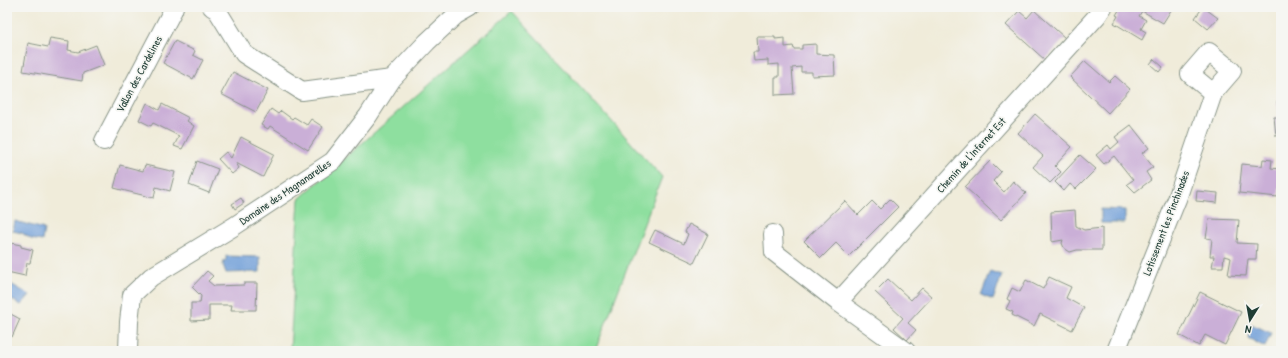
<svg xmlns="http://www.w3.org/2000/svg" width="1288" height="358" viewBox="0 0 1288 358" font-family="'Patrick Hand',sans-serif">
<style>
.green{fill:#8edf9f;stroke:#568e6a}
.water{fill:#6f9ed8;stroke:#476e86}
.building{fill:#caafd7}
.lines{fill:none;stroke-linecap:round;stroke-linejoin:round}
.street-casing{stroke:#889487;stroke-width:20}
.street{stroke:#fff;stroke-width:18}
.labels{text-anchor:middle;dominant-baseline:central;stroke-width:3.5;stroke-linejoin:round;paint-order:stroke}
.street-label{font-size:11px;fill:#1f3d34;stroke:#f6f6f2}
</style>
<rect width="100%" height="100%" fill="#f6f6f2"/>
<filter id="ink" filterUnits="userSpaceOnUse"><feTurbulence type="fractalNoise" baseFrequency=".025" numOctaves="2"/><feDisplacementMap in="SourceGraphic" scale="8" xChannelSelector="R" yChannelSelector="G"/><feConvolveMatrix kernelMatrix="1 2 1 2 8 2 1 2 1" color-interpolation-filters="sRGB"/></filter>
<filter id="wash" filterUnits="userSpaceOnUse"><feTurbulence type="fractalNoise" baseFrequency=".012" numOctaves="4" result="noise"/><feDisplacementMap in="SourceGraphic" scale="16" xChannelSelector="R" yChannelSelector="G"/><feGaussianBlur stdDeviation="0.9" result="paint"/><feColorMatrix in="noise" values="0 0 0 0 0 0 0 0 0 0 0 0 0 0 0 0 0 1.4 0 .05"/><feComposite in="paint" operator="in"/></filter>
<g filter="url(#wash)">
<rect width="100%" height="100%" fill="#f0ecda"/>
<path class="green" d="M 512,11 L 662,177 L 595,351 L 290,351 L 299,199 Z"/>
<path class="water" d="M 1101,209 L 1125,210 L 1125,223 L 1101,223 Z
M 15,221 L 44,229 L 42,241 L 31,239 L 22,233 L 13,231 Z
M 226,256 L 260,257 L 260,272 L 226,273 L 223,265 L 224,261 L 226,260 Z
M 990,271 L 1002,275 L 993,300 L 981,295 Z
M 9,283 L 30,295 L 21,305 L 7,297 L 7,287 Z
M 1251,324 L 1271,333 L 1265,347 L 1248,338 Z"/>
<g id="blocks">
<path class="building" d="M 1121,7 L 1173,7 L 1163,23 L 1142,11 L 1139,16 L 1146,20 L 1141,29 L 1146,32 L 1142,40 L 1114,23 L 1118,16 L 1116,15 Z
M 1203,7 L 1218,18 L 1208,29 L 1195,18 Z
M 1034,10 L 1065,38 L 1045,60 L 1006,25 L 1019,11 L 1027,18 Z
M 757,37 L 775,37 L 775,39 L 785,38 L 785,47 L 793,46 L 794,49 L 802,49 L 802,45 L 816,44 L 816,54 L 834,55 L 835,75 L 812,76 L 812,72 L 801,72 L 801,67 L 792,68 L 794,94 L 775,95 L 775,77 L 779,77 L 779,64 L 768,65 L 768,60 L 754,61 L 753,52 L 758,52 Z
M 50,38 L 69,41 L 68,50 L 78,52 L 96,45 L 104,65 L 83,73 L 82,81 L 23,71 L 28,43 L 48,47 Z
M 175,41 L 195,51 L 193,55 L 203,60 L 193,79 L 163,63 Z
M 1154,59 L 1163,67 L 1159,72 L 1150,64 Z
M 1085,61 L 1109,82 L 1115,76 L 1130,89 L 1108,113 L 1070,77 Z
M 233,72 L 268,90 L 256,112 L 221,94 Z
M 1281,100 L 1281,135 L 1276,136 L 1274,117 L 1279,117 L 1277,101 Z
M 147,103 L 159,110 L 162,104 L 189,118 L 187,121 L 194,126 L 182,149 L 174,146 L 179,136 L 153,123 L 151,126 L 139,120 Z
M 271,109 L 278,114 L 281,111 L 292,119 L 294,117 L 307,125 L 311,119 L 323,127 L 308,150 L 270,126 L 268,129 L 261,125 Z
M 1035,114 L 1072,147 L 1055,166 L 1061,172 L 1050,183 L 1033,167 L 1043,156 L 1018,133 Z
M 1131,125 L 1149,148 L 1142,153 L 1153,167 L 1146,172 L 1151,180 L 1135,192 L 1127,184 L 1133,180 L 1114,156 L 1104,164 L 1096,155 L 1108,145 L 1111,149 L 1119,142 L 1115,137 Z
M 241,137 L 274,154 L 263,177 L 236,163 L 239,168 L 232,174 L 218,159 L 226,152 L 231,158 Z
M 1080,155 L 1096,169 L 1076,189 L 1070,184 L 1064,191 L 1055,182 Z
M 1263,159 L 1272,160 L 1271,168 L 1281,169 L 1281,177 L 1278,197 L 1239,193 L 1242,164 L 1262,166 Z
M 197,161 L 218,169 L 209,193 L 189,185 Z
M 990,161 L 1001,172 L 993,181 L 1004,192 L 1013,181 L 1026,193 L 1001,220 L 965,187 Z
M 120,165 L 143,171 L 145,165 L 175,172 L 170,191 L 156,187 L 154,198 L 114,188 Z
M 1197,191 L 1218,193 L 1217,203 L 1196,201 Z
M 241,198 L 244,203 L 235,209 L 232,204 Z
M 890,199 L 898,207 L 849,256 L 836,243 L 821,258 L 804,241 L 845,201 L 858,215 L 872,201 L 880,209 Z
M 1075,210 L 1076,226 L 1084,230 L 1102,228 L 1102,250 L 1077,250 L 1070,252 L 1064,248 L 1062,243 L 1063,240 L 1052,242 L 1051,212 Z
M 1209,219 L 1239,220 L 1237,243 L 1257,244 L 1256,259 L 1248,259 L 1246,276 L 1228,275 L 1231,258 L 1224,256 L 1223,267 L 1212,267 L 1214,256 L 1210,256 L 1212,239 L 1206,238 Z
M 689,224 L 708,234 L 694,263 L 649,242 L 655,230 L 684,244 L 688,234 L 685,232 Z
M 11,243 L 21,245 L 21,247 L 33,250 L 30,263 L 27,263 L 25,276 L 7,272 L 7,248 L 10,249 Z
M 207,271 L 213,276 L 208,281 L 214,286 L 244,285 L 244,283 L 257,283 L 256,310 L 231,310 L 232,305 L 209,305 L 209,320 L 191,321 L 191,303 L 200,303 L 201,296 L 192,287 Z
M 1049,277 L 1071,287 L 1066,298 L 1084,308 L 1072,330 L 1040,314 L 1034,326 L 1012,315 L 1013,312 L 1006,309 L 1010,301 L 1007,299 L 1012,288 L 1020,292 L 1026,280 L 1043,289 Z
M 888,279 L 911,300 L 922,288 L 932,297 L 908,323 L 916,330 L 907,340 L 894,328 L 903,318 L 875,292 Z
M 1200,292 L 1241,312 L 1225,345 L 1205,335 L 1199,346 L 1179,335 Z
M 7,312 L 20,319 L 12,337 L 7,335 Z"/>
</g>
</g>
<g filter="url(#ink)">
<use href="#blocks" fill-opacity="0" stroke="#889487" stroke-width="1"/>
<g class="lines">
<g class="street-casing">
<path id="street" d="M 212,7 L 217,10 L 244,54 L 302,91 L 392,79
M 104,141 L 173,10 L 174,7
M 773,234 L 774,252 L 838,302
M 128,351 L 129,322 L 132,295 L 151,277 L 233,227 L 333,161 L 368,116 L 392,79 L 427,42 L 456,15 L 470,7
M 906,351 L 838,302 L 1097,16 L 1103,7
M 1116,351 L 1177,199 L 1213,93 L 1232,71 L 1209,52 L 1190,74 L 1213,93"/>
</g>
<use href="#street" class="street"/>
</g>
</g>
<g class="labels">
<g class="street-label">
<text transform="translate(139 74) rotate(-62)">Vallon des Cardelines</text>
<text transform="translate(971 155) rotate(-48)">Chemin de l'Infernet Est</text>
<text transform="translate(285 192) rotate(-34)">Domaine des Magnanarelles</text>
<text transform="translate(1166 223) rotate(-69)">Lotissement les Pinchinades</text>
</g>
</g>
<rect width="1288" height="358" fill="none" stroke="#f6f6f2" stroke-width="24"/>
<g transform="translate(1250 320) rotate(191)" stroke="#f6f6f2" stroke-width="3" paint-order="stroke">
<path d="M0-3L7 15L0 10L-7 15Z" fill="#1f3d34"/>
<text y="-6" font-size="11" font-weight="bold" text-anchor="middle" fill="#1f3d34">N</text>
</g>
</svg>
